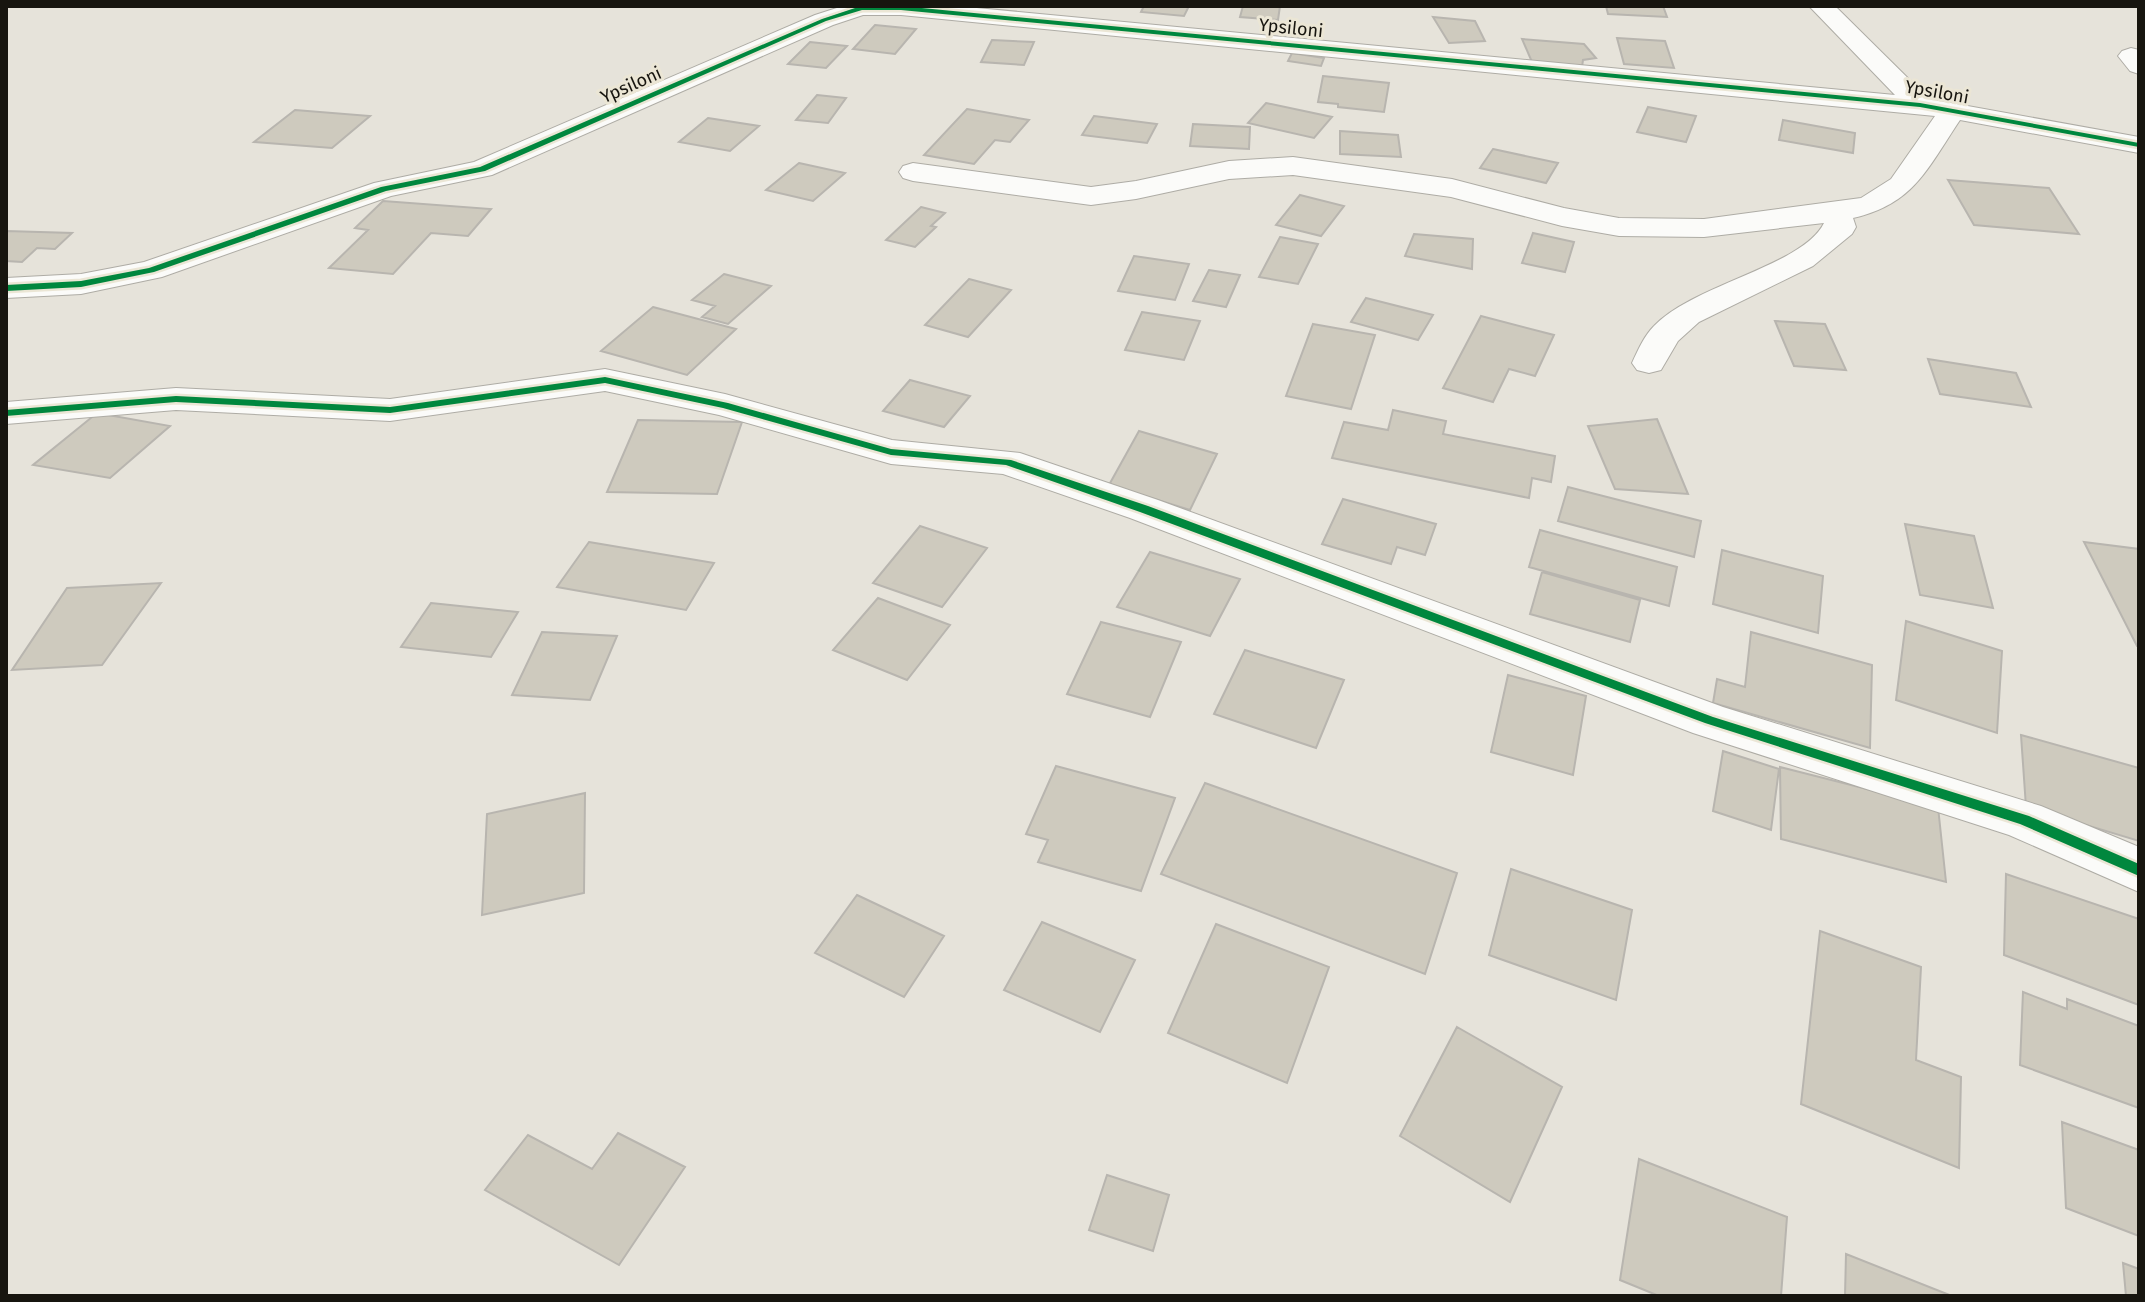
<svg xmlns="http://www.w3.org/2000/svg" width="2145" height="1302" viewBox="0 0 2145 1302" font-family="'Fira Sans',sans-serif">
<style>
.building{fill:#cecabe;stroke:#b8b5af;stroke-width:2}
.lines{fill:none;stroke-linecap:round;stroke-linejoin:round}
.minor-casing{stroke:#aeaca5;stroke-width:2}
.minor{fill:#fbfbf9;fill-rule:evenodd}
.cycleway-casing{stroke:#ebe6d5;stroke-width:5}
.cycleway{fill:#00873e;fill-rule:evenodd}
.labels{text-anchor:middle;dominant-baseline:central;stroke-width:6;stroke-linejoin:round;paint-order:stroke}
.far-street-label{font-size:18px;fill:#17150f;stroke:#ebe6d5}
</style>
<rect width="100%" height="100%" fill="#e6e3da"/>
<path class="building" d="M 1144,6 L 1189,6 L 1184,16 L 1141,12 Z
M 1243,6 L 1280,6 L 1278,20 L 1240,17 Z
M 1606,6 L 1663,6 L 1667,17 L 1608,14 Z
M 1433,17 L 1475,21 L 1485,41 L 1449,43 Z
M 875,25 L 916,29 L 895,54 L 853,49 Z
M 1617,38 L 1665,41 L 1674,68 L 1624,64 Z
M 1522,39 L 1584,44 L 1596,58 L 1583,60 L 1582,67 L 1532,62 Z
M 992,40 L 1034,42 L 1024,65 L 981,62 Z
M 810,42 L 847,46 L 826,68 L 788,64 Z
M 1292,53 L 1324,58 L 1321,66 L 1288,61 Z
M 1323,76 L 1389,83 L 1384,112 L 1338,107 L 1338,104 L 1318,102 Z
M 817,95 L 846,98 L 828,123 L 796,120 Z
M 1266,103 L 1332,117 L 1314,138 L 1248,123 Z
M 1648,107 L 1696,116 L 1686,142 L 1637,132 Z
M 967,109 L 1029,120 L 1010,142 L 995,140 L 974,164 L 924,155 Z
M 295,110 L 370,116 L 332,148 L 254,142 Z
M 1094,116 L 1157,124 L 1147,143 L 1082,135 Z
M 708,118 L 759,126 L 730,151 L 679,142 Z
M 1783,120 L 1855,133 L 1853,153 L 1779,140 Z
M 1193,124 L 1250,127 L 1249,149 L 1190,146 Z
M 1340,131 L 1398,135 L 1401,157 L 1340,154 Z
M 1493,149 L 1558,163 L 1546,183 L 1480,168 Z
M 799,163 L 845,173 L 813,201 L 766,190 Z
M 1948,180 L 2049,188 L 2079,234 L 1974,225 Z
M 1300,195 L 1344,206 L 1321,236 L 1276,225 Z
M 383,201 L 491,209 L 468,236 L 431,233 L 393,274 L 329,268 L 368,230 L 355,228 Z
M 921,207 L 945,213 L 931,226 L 936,227 L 915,247 L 886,240 Z
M 6,231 L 72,233 L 55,249 L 37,248 L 22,262 L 6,261 Z
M 1533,233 L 1574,242 L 1565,272 L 1522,263 Z
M 1414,234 L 1473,239 L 1472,269 L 1405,256 Z
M 1280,237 L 1318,244 L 1298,284 L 1259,277 Z
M 1134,256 L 1189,264 L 1175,300 L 1118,291 Z
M 1209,270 L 1240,275 L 1226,307 L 1193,301 Z
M 724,274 L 771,286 L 728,324 L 702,317 L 715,306 L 692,300 Z
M 969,279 L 1011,290 L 968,337 L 925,325 Z
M 1366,298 L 1433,315 L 1418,340 L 1351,322 Z
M 653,307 L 736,329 L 687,375 L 601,351 Z
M 1142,312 L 1200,321 L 1184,360 L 1125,350 Z
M 1481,316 L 1554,335 L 1535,376 L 1509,369 L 1493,402 L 1443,388 Z
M 1775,321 L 1825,324 L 1846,370 L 1794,366 Z
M 1313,324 L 1375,335 L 1351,409 L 1286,396 Z
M 1928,359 L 2016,373 L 2031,407 L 1940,394 Z
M 910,380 L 970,396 L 944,427 L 883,411 Z
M 1393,410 L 1446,421 L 1443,434 L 1555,456 L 1551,482 L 1532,478 L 1529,498 L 1332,458 L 1344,422 L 1388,430 Z
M 97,413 L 170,426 L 110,478 L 33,465 Z
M 1657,419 L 1688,494 L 1615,489 L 1588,426 Z
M 638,420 L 742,422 L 717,494 L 607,492 Z
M 1139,431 L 1217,454 L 1190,510 L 1109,485 Z
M 1568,487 L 1701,521 L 1694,557 L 1558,521 Z
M 1343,499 L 1436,524 L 1425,555 L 1397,547 L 1391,564 L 1322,544 Z
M 1905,524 L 1974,536 L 1993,608 L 1920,595 Z
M 920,526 L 987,548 L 942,607 L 873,583 Z
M 1540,530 L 1677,567 L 1669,606 L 1529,567 Z
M 589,542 L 714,563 L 686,610 L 557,587 Z
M 2084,542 L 2139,549 L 2139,647 L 2137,646 Z
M 1722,550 L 1823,576 L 1818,633 L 1713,604 Z
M 1150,552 L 1240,579 L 1210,636 L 1117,607 Z
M 1542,572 L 1640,600 L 1630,642 L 1530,614 Z
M 161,583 L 102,665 L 12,670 L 67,588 Z
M 878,598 L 950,625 L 907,680 L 833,650 Z
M 431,603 L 518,612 L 491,657 L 401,647 Z
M 1906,621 L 2002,651 L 1997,733 L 1896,700 Z
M 1101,622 L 1181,642 L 1150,717 L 1067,694 Z
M 542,632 L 617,636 L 590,700 L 512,695 Z
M 1751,632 L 1872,665 L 1870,748 L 1713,703 L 1717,679 L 1745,687 Z
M 1245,650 L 1344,680 L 1316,748 L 1214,714 Z
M 1508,675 L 1586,696 L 1573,775 L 1491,752 Z
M 2021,735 L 2139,768 L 2139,841 L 2026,807 Z
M 1723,751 L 1779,769 L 1771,830 L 1713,811 Z
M 1056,766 L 1175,798 L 1141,891 L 1038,862 L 1048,840 L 1026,834 Z
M 1780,767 L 1938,807 L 1946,882 L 1781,839 Z
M 1205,783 L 1457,873 L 1425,974 L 1161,874 Z
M 585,793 L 584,893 L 482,915 L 487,814 Z
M 1511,869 L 1632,910 L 1616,1000 L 1489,955 Z
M 2006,874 L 2139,919 L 2139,1005 L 2004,955 Z
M 857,895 L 944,936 L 904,997 L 815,953 Z
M 1042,922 L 1135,960 L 1100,1032 L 1004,990 Z
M 1216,924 L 1329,967 L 1287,1083 L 1168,1033 Z
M 1820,931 L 1921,967 L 1916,1060 L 1961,1077 L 1959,1168 L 1801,1104 Z
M 2023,992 L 2067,1009 L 2067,999 L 2139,1026 L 2139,1108 L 2020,1065 Z
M 1457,1027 L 1562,1087 L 1510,1202 L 1400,1136 Z
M 2062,1122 L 2139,1150 L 2139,1236 L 2066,1208 Z
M 618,1133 L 685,1167 L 619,1265 L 485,1190 L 528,1135 L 592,1169 Z
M 1639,1159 L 1787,1217 L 1781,1296 L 1659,1296 L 1620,1280 Z
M 1107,1175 L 1169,1195 L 1153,1251 L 1089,1230 Z
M 1846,1254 L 1952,1296 L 1845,1296 Z
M 2123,1263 L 2139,1269 L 2139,1296 L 2126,1296 Z"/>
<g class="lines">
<g class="minor-casing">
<path id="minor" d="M 843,6 L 956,6 L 1895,95 L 1809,6 L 1835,6 L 1929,99 L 2139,137 L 2139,153 L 1960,120 C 1927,169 1914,204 1853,218 L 1856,227 L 1852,234 L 1813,266 L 1699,322 L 1678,341 L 1661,370 L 1649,373 L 1637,370 L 1632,363 C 1638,350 1644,336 1654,326 C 1694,284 1803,266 1824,223 L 1704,237 L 1619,236 L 1562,226 L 1451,197 L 1293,175 L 1229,179 L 1136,199 L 1091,205 L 913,181 L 903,178 L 899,172 L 903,166 L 913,163 L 1091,187 L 1136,181 L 1229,161 L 1293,157 L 1452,179 L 1564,208 L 1619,218 L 1704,219 L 1861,198 L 1891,179 L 1935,116 L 901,15 L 863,15 L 833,25 L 492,175 L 391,196 L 162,277 L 81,294 L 6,298 L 6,278 L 81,274 L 144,262 L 374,183 L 474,162 L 815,15 Z
M 2131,48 L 2139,50 L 2139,74 L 2130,71 L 2118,56 L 2122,51 Z
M 605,369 L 725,394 L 892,440 L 1020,453 L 1158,500 L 1723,707 L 2041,806 L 2139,847 L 2139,892 L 2009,835 L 1693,733 L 1130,518 L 1003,474 L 891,464 L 719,415 L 605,391 L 390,421 L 176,410 L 6,424 L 6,402 L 176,388 L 390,399 Z"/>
</g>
<use href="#minor" class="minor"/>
<g class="cycleway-casing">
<path id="cycleway" d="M 861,6 L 901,6 L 1920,103 L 2139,143 L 2139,147 L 1920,107 L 901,10 L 862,10 L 826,21 L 485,171 L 386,191 L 154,272 L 81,287 L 6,291 L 6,285 L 81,281 L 149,268 L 381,187 L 480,167 L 822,19 Z
M 605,377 L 728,403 L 891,449 L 1011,460 L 1148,506 L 1713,717 L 2029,816 L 2139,864 L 2139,876 L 2020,824 L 1705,723 L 1140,512 L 1006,465 L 891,455 L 723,408 L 605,383 L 390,413 L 176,402 L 6,416 L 6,410 L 176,396 L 390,407 Z"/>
</g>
<use href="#cycleway" class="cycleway"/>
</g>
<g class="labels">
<g class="far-street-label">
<text transform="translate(1291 28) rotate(6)">Ypsiloni</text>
<text transform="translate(631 85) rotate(-24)">Ypsiloni</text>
<text transform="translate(1937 92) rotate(10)">Ypsiloni</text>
</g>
</g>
<rect width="2145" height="1302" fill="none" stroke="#17150f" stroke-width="16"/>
</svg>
